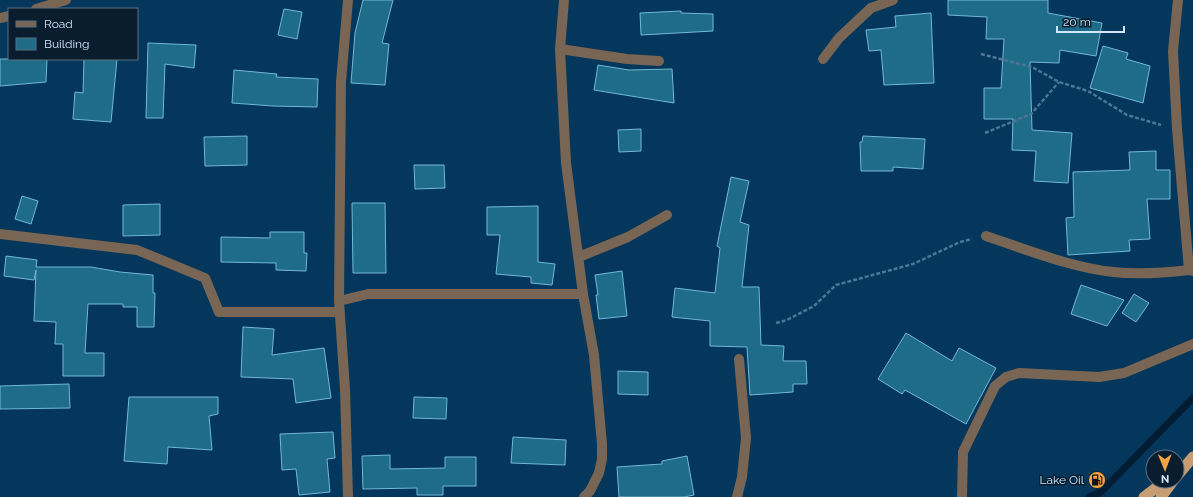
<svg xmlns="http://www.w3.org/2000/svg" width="1193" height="497" viewBox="0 0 1193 497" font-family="Raleway,sans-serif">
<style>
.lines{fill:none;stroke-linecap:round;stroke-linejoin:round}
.stream{stroke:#011d34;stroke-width:7}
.building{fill:#1f6c88;stroke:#72b8d5}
.path{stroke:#4c7695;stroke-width:2.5;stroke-dasharray:4 2;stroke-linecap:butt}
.service{stroke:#786553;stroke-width:10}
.minor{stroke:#786553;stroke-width:10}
.trunk{stroke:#c79e73;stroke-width:11}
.labels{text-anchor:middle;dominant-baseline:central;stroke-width:3;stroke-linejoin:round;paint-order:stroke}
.poi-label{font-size:12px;fill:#cfe8ff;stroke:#0a1d2e;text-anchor:end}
</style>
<rect width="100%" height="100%" fill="#04375b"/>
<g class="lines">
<path class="stream" d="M 1089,497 L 1101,492 L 1193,398"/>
</g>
<path class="building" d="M 363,0 L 393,0 L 382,43 L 389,44 L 385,85 L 351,83 L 355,33 Z
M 948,0 L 1048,0 L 1048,13 L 1102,23 L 1096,56 L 1060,50 L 1059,63 L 1030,62 L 1032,130 L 1072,133 L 1068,183 L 1034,181 L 1036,151 L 1012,150 L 1013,119 L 984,119 L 984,88 L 1001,88 L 1004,39 L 986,39 L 987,17 L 948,15 Z
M 284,9 L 302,12 L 297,39 L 278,35 Z
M 681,11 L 681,13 L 713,14 L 713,31 L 641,35 L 640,13 Z
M 931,13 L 934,83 L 884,85 L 881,50 L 869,51 L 866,30 L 896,27 L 895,16 Z
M 148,43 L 196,45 L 194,68 L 165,64 L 163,118 L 146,118 Z
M 1103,46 L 1128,53 L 1126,59 L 1150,66 L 1143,103 L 1090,88 Z
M 0,59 L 47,59 L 46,82 L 0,86 Z
M 84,59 L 117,59 L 111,122 L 73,119 L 75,92 L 83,93 Z
M 598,65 L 629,70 L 672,69 L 674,103 L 594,90 Z
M 234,70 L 277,74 L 276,77 L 318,79 L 317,107 L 273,106 L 232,103 Z
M 641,129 L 641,151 L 619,152 L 618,130 Z
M 247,136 L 247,165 L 205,166 L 204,137 Z
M 863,136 L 925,139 L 923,169 L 893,167 L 893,171 L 861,171 L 860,142 L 862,142 Z
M 1156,151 L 1156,170 L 1170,170 L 1170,199 L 1147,199 L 1150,239 L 1129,240 L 1130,251 L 1068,255 L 1066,218 L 1074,217 L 1073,172 L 1130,170 L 1129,152 Z
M 414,165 L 444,165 L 445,188 L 415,189 Z
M 731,177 L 749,181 L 740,222 L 749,225 L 742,287 L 759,287 L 761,345 L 784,346 L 783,361 L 806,361 L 807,384 L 793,384 L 793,392 L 750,395 L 747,347 L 710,346 L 710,321 L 672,317 L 675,288 L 715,293 L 720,248 L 717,246 Z
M 22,196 L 38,201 L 31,224 L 15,219 Z
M 352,203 L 385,203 L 386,273 L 353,273 Z
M 160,204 L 160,235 L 123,236 L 123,205 Z
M 538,206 L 538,262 L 555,264 L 552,285 L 531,283 L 531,277 L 496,274 L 500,235 L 487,235 L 487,207 Z
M 270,232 L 304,232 L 304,253 L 307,253 L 306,271 L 276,270 L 276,263 L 221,262 L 221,237 L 270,238 Z
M 6,256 L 37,260 L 36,267 L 91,267 L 120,272 L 153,275 L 153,293 L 155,293 L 154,327 L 137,327 L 137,307 L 123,307 L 123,304 L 88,304 L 85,353 L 104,353 L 104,376 L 63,376 L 63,344 L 55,344 L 56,322 L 34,321 L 36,270 L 34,280 L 4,276 Z
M 622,271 L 627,316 L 599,319 L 596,295 L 598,295 L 595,275 Z
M 1081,285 L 1124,300 L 1107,326 L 1071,314 Z
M 1134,294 L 1149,303 L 1136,322 L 1122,313 Z
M 243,327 L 274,329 L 272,355 L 324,348 L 331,398 L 296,403 L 293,379 L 241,377 Z
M 906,333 L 952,361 L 959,348 L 996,368 L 966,424 L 905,390 L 902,394 L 878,379 Z
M 618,371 L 648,372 L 648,395 L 618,394 Z
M 69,384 L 70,408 L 0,409 L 0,386 Z
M 129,397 L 218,397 L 218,414 L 209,416 L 212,450 L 168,447 L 167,464 L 124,461 Z
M 414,397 L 447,398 L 446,419 L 413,418 Z
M 333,432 L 335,458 L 327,459 L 330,492 L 299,495 L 296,469 L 282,470 L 280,434 Z
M 513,437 L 566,440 L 565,465 L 511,463 Z
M 390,455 L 390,469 L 445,468 L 445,457 L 476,457 L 476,486 L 443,486 L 443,495 L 417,495 L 417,488 L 363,489 L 362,456 Z
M 687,456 L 694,495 L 684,497 L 619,497 L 617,467 L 662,464 L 662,461 Z"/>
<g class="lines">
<path class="path" d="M 981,54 L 1032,67 L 1059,82 L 1088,91 L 1127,115 L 1161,125
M 985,133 L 1031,114 L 1059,82
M 776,323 L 787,320 L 814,306 L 836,285 L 913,264 L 960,242 L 972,239"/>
<path class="service" d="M 962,497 L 963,452 L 995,386 L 1006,377 L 1019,373 L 1099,377 L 1124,373 L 1193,344"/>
<path class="minor" d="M 348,0 L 341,82 L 339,301 L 345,389 L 348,497
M 564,0 L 560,49 L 566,163 L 583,294 L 594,355 L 602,444 L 602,459 L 599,473 L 590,491 L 584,497
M 1178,0 L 1173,51 L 1177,129 L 1189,270 L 1193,271
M 36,9 L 66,0
M 0,18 L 9,16
M 560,49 L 627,59 L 659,61
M 823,59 L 839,38 L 871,8 L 893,0
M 0,234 L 137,250 L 205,278 L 219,312 L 340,312
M 986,236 C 1025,249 1072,268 1113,272 C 1139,275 1163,273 1189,270
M 579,257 L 628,237 L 667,215
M 339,301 L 368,294 L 583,294
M 737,497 L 742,477 L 746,438 L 739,359"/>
<path class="trunk" d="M 1177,476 L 1193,457
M 1144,497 L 1165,481
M 1161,497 L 1173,481"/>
</g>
<defs>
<g id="fuel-disc" transform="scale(0.9)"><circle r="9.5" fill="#f4a344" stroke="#0a1d2e"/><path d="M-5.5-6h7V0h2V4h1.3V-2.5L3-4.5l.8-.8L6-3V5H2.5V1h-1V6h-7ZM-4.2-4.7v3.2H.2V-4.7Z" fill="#111"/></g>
</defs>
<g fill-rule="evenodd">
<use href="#fuel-disc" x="1097" y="480"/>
</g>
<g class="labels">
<g class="poi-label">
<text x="1084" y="480">Lake Oil</text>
</g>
</g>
<rect x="8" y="8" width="130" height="52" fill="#0a1d2e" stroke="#596e82"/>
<rect x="16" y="21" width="20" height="6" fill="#786553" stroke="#596e82"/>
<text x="44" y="28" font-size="12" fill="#cfe8ff">Road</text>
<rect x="16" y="38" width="20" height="12" fill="#1f6c88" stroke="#596e82"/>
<text x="44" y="48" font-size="12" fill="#cfe8ff">Building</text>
<g transform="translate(1165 469) rotate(179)"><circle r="19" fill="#0a1d2e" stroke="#596e82"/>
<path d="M0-3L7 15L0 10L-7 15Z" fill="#f4a344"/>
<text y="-6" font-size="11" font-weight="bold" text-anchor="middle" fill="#cfe8ff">N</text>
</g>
<path d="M1057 26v6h67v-6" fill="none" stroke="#cfe8ff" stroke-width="2"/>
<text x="1063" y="26" font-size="12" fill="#cfe8ff" stroke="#0a1d2e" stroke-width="3" paint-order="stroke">20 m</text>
</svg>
